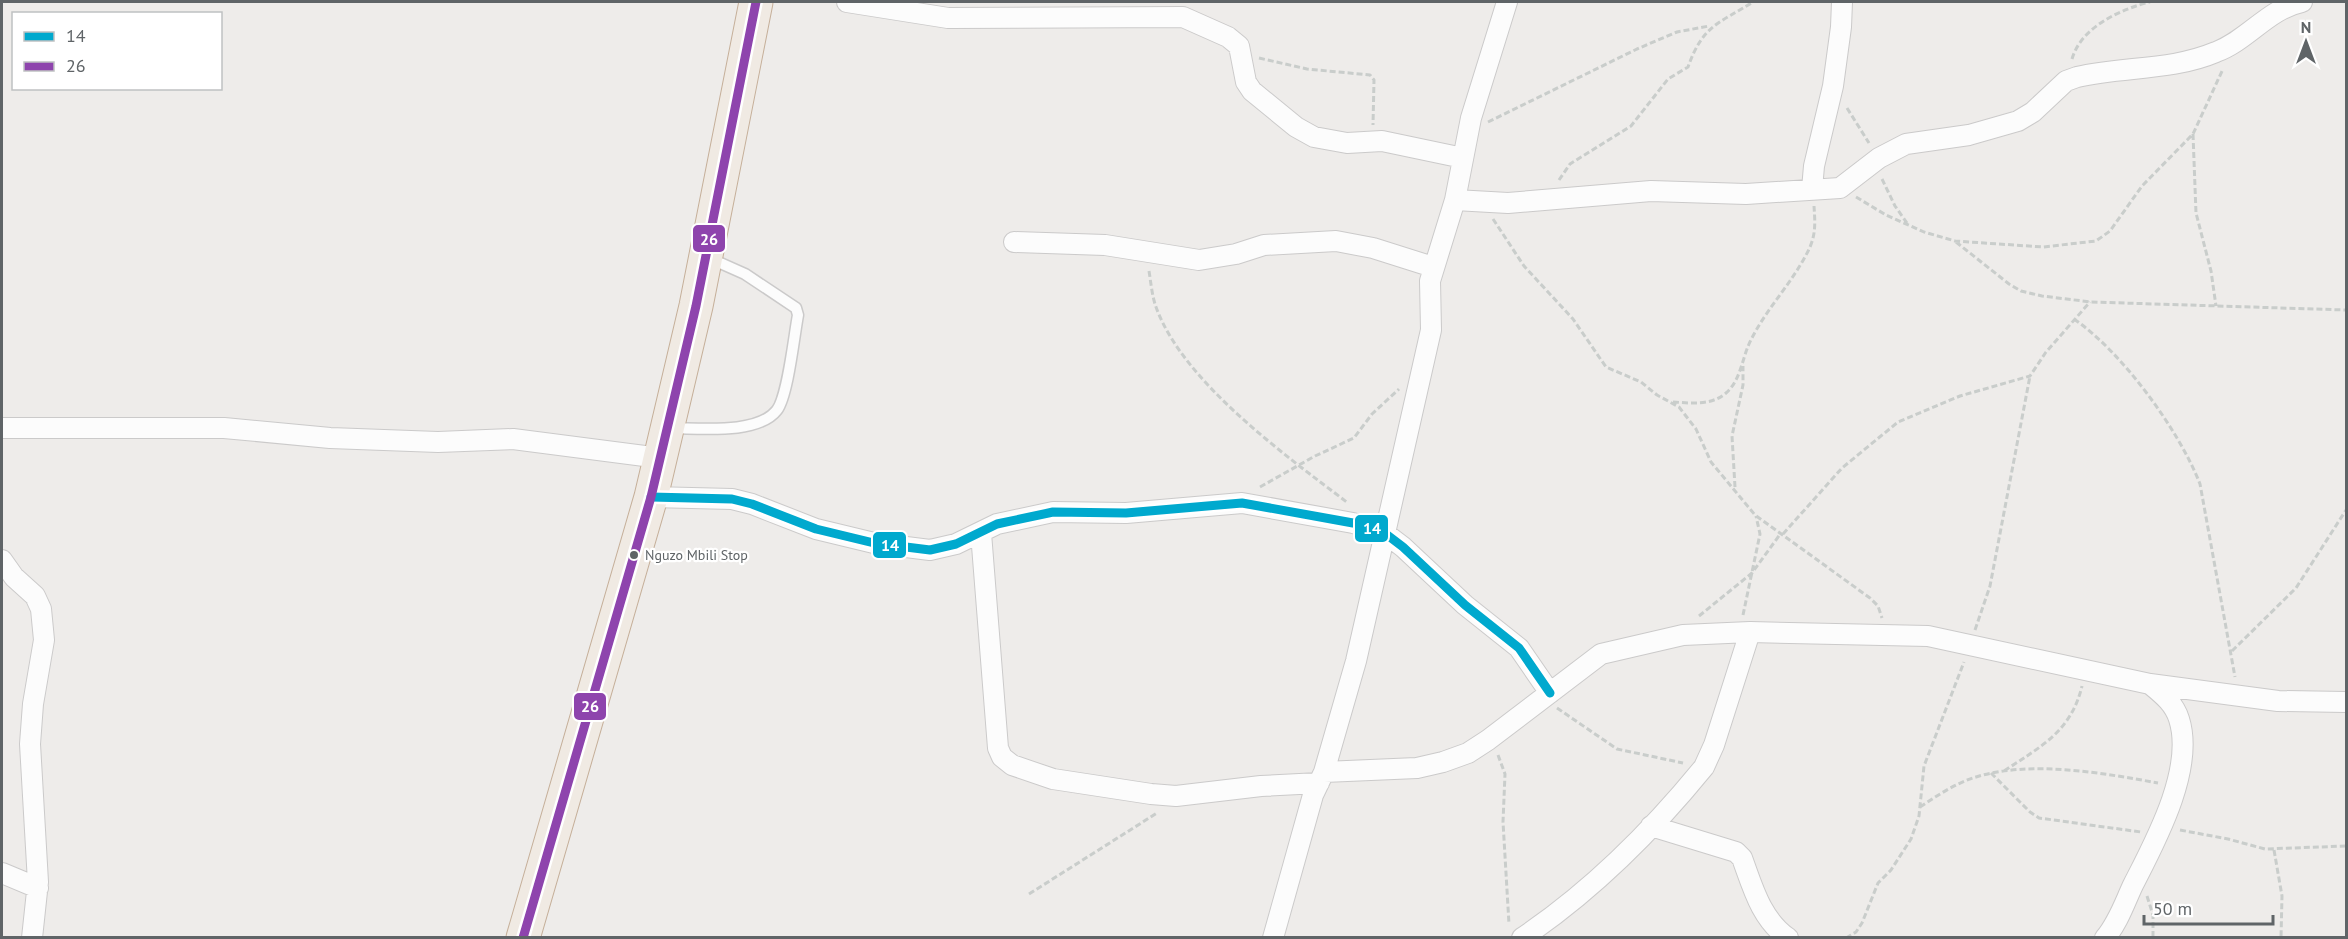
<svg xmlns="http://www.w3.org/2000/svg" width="2348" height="939" viewBox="0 0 2348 939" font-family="'PT Sans',sans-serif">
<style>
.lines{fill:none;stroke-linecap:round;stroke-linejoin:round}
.lane-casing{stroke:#cbcaca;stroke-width:13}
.street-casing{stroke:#cbcaca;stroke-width:22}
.highway-casing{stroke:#c5af99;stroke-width:35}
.path{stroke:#c9cdcb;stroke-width:3;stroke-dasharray:6 3;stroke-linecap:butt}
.lane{stroke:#fcfcfc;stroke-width:10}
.street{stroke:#fcfcfc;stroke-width:20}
.highway{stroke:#f0eae3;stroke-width:33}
.bus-1-casing{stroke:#fff;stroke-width:14}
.bus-2-casing{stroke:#fff;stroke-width:14}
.bus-1{stroke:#00a9ce;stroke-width:9}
.bus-2{stroke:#8e44ad;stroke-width:9}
.bus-dot{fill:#5f6467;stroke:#fff;stroke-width:2}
.labels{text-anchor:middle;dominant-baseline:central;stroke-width:4.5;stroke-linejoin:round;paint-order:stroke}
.bus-label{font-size:14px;fill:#5f6467;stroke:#fff;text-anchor:start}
.line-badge{stroke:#fff;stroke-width:2}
.badge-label{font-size:16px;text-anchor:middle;font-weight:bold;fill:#fff}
</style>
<rect width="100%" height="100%" fill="#eeecea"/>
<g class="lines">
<g class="lane-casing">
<path id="lane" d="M 671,428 C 699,428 758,435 777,410 C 788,395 794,336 798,315 L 796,308 L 745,274 L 709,258"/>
</g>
<g class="street-casing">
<path id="street" d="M 847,2 L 948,18 L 1183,17 L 1228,37 L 1239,46 L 1246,82 L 1252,91 L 1296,127 L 1314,137 L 1347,143 L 1382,141 L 1463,158
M 1812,189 L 1814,166 L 1833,86 L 1841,27 L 1842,2
M 1455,200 L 1508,203 L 1651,191 L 1746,194 L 1840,188 L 1879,158 L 1906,144 L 1969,135 L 2018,121 L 2033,112 L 2066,81 L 2077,77 C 2124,66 2171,71 2216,52 C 2248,40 2268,9 2302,2
M 1014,242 L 1105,245 L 1199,260 L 1236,254 L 1264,245 L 1336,241 L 1373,248 L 1433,267
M 2,428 L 224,428 L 330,438 L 438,442 L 513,439 L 660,458
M 651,497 L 732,499 L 752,504 L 816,529 L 874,543 L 930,550 L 956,544 L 997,524 L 1053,512 L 1126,513 L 1242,503 L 1353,523 L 1382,531 L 1403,547 L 1465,605 L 1519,648 L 1550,693
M 981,533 L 998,748 L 1002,757 L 1012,765 L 1053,779 L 1151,794 L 1176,796 L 1261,786 L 1319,783
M 2,560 L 14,577 L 35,596 L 41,609 L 44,640 L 33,704 L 30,744 L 38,882 L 32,938
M 1324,772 L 1417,768 L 1443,762 L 1468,753 L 1488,740 L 1601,654 L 1683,635 L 1750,632 L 1928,636 L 2150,684 L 2278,701 L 2346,702
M 1651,826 L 1736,852 L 1742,858 C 1753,888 1761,919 1788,938
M 2,873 L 38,888
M 1273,938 L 1313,795 L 1324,772 L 1356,661 L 1431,330 L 1430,281 L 1455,200 L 1471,118 L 1507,2
M 1522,938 C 1592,891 1651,832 1704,767 L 1714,745 L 1750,632
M 2105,938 C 2118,923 2125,902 2133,885 C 2155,842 2195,769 2179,719 C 2174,703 2162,694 2150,684"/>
</g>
<g class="highway-casing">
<path id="highway" d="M 523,938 L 651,497 L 696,306 L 756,2"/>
</g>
<path class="path" d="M 1259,58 L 1307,69 L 1370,75 L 1374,80 L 1373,125
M 2072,59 C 2081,27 2121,9 2150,2
M 1847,108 L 1869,143
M 1488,122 L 1637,49 L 1677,32 L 1709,26
M 2193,134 L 2196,213 L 2211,271 L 2216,306
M 1882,179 L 1895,206 L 1907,223
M 1559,180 L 1570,164 L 1631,126 L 1668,79 L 1688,67 C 1703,25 1718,24 1753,2
M 1856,197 L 1886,215 L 1924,232 L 1955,241 L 2043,247 L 2096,241 L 2110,231 L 2142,186 L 2193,134 L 2223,69
M 1493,219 L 1524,266 L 1573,319 L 1606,367 L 1641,382 L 1657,395 L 1679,407 L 1696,429 L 1711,462 L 1755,515 L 1870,598 L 1878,606 L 1882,618
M 1956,242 L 2009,284 L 2021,291 L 2042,296 L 2091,302 L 2346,310
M 1149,271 C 1151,283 1152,296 1156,307 C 1183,382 1285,455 1348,503
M 2074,319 C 2122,352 2179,430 2200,484 L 2235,677
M 1673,402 C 1691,403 1711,406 1726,393 C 1740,381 1742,360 1749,344 C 1765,309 1794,282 1810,247 C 1816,233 1815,221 1814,206
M 1260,487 L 1315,456 L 1354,438 L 1372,414 L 1399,389
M 1735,487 L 1732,436 L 1743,385 L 1743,366
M 1783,534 L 1842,468 L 1898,422 L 1960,396 L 2030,376 L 2046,352 L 2090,302
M 1743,615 L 1760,534 L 1756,516
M 1699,616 L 1752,573 L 1781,533
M 1975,630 L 1990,586 L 2030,376
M 2232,651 L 2296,588 L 2346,510
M 1557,708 L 1617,749 L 1683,763
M 1498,755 L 1505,774 L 1503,822 L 1509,924
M 2004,771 C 2040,747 2071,732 2082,686
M 1991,773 L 2030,812 L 2039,818 L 2141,832
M 1920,807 C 1938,795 1956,783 1976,777 C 2031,760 2103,773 2158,783
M 2180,830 L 2228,839 L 2265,849 L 2346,846
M 2274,850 L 2282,896 L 2281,938
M 1029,894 L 1157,813
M 2147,896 L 2153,915 L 2153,938
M 1846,938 L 1856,932 L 1862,923 L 1878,883 L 1891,870 L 1911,839 L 1919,816 L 1924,766 L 1964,662"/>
<use href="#lane" class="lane"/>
<use href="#street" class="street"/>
<use href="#highway" class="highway"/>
<g class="bus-1-casing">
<path id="bus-1" d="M 651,497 L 732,499 L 752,504 L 816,529 L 874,543 L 930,550 L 956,544 L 997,524 L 1053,512 L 1126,513 L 1242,503 L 1353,523 L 1382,531 L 1403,547 L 1465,605 L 1519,648 L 1550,693"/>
</g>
<g class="bus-2-casing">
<path id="bus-2" d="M 523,938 L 651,497 L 696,306 L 756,2"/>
</g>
<use href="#bus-1" class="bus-1"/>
<use href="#bus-2" class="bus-2"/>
</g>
<circle class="bus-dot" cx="634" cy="555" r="5"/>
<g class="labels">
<g class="bus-label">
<text x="645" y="555">Nguzo Mbili Stop</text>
</g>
</g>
<g class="line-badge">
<rect x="692" y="224" width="34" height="29" rx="6" fill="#8e44ad"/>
<rect x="1354" y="514" width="35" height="29" rx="6" fill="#00a9ce"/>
<rect x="872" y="531" width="35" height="28" rx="6" fill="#00a9ce"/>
<rect x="573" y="692" width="34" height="29" rx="6" fill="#8e44ad"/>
</g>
<g class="badge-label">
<text x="709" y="245">26</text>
<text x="1372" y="534">14</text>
<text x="890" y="551">14</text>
<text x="590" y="712">26</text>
</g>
<rect width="2348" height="939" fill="none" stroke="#5f6467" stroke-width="6"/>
<rect x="12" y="12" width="210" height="78" fill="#ffffff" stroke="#bfc1c2" stroke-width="1.5"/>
<rect x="24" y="32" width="30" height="9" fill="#00a9ce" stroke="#bfc1c2" stroke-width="1.5"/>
<text x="66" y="42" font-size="18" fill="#5f6467">14</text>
<rect x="24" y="62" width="30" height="9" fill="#8e44ad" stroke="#bfc1c2" stroke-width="1.5"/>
<text x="66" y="72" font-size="18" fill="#5f6467">26</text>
<g transform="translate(2306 42)" stroke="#ffffff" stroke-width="4.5" paint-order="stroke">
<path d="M0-4.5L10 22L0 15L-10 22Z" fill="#5f6467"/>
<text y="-9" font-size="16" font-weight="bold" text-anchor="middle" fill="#5f6467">N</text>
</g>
<path d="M2144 915v9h129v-9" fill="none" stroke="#5f6467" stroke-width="3"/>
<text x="2153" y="915" font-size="18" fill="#5f6467" stroke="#ffffff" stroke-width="4.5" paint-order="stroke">50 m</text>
</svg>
